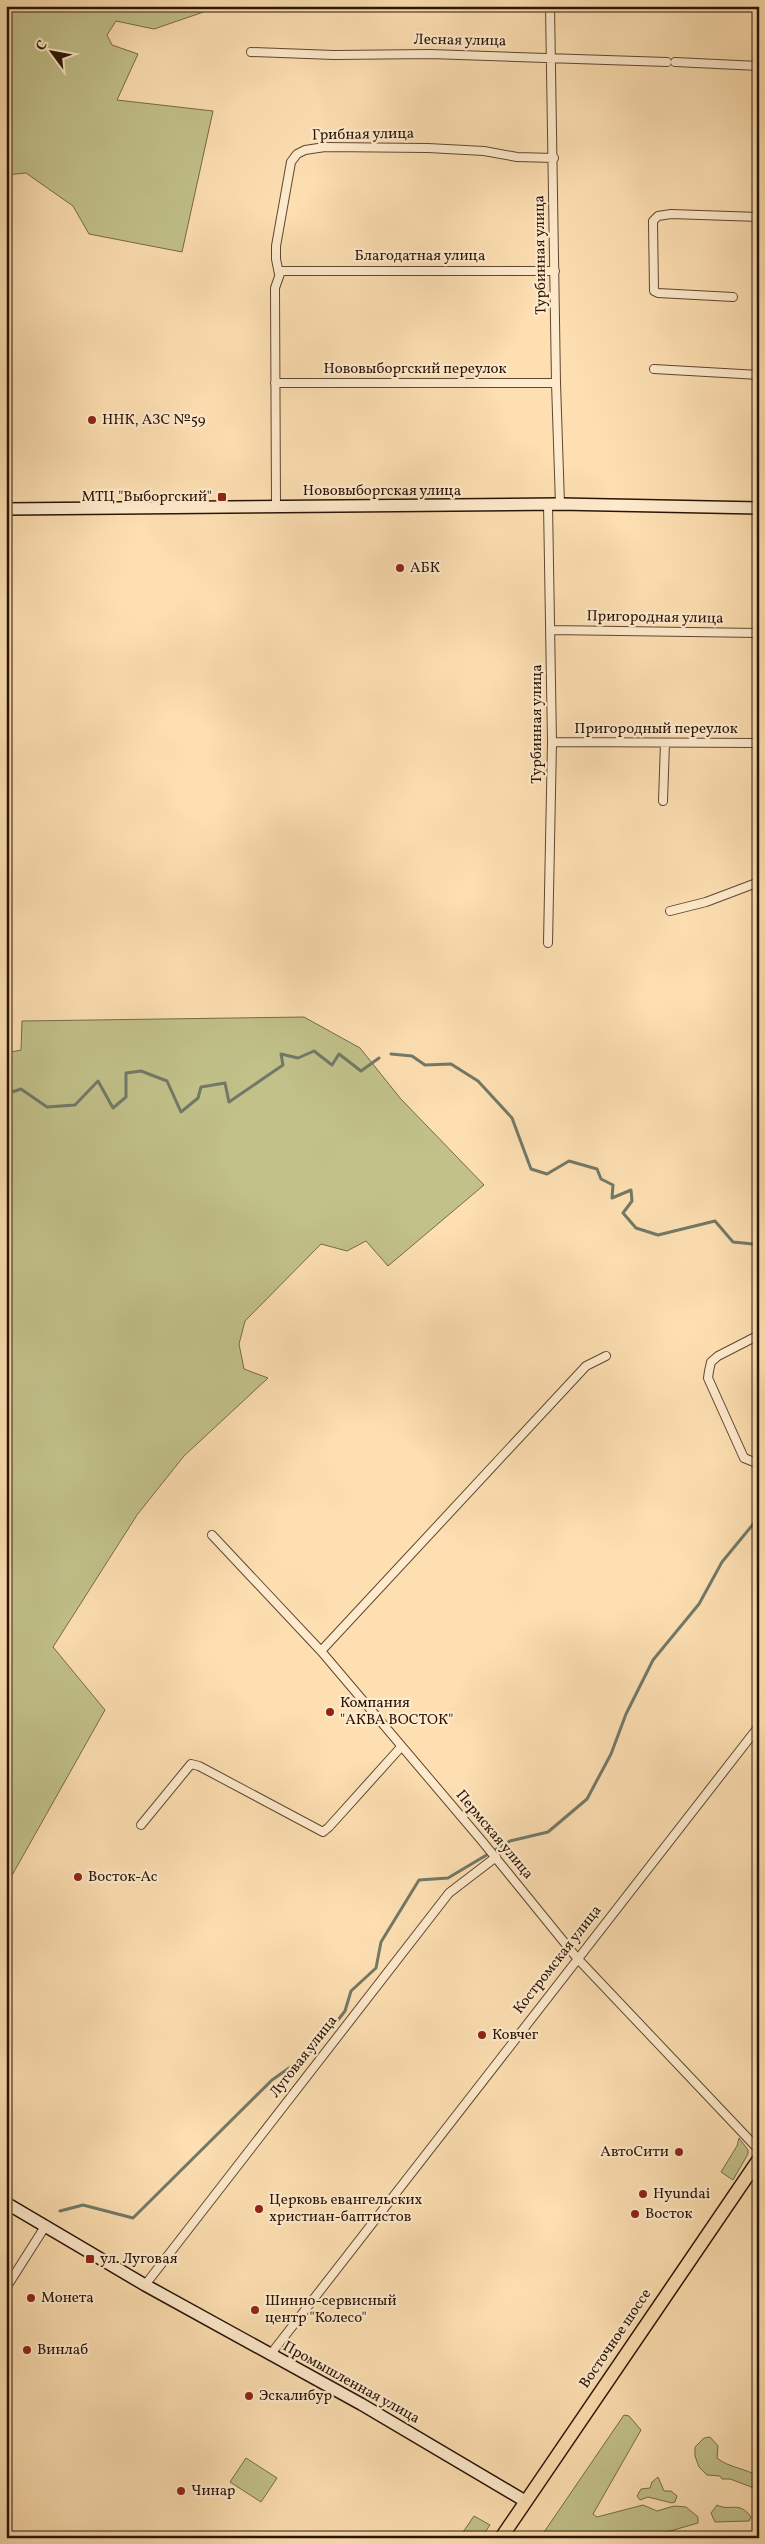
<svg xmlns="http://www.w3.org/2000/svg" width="765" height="2544" viewBox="0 0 765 2544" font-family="Vollkorn,serif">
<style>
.green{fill:#c2c18a;stroke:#766a48}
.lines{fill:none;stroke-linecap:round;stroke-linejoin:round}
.stream{stroke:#717968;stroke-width:3}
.street-casing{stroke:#5f4731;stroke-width:10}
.secondary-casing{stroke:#2a1406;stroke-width:14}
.primary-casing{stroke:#2a1406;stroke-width:15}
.street{stroke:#feeacc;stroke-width:8}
.secondary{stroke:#feeacc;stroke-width:11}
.primary{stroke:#fddfb1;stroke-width:12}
.poi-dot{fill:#8f2418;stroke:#feeacc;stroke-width:2}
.labels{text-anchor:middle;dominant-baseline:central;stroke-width:4.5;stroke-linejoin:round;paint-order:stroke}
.street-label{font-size:15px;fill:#2a1406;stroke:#feeacc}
.poi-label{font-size:15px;fill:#2a1406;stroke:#feeacc;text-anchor:start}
</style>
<rect width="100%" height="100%" fill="#fddfb1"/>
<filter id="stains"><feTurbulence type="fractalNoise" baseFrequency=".004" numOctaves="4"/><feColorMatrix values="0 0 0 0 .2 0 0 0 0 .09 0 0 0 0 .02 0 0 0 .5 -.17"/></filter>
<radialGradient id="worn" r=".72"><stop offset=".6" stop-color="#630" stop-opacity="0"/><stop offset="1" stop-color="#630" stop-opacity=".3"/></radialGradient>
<path class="green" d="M 6,6 L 221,6 L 154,29 L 116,21 L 107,35 L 112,45 L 138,54 L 117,100 L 213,111 L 182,252 L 89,234 L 73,206 L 26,173 L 6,175 Z
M 304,1017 L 360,1048 L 400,1098 L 484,1185 L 388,1266 L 366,1241 L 347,1251 L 321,1244 L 245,1321 L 239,1344 L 244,1369 L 268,1378 L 184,1456 L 137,1515 L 53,1647 L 105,1710 L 6,1886 L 6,1053 L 21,1050 L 22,1021 Z
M 739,2138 L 748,2150 L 748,2154 L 733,2180 L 721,2172 L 737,2146 Z
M 624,2415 L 629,2416 L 641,2430 L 593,2514 L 597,2517 L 643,2505 L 657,2511 L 674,2506 L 686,2507 L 698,2517 L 698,2523 L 646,2538 L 540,2538 Z
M 710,2437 L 718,2446 L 717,2458 C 729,2468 746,2468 759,2477 L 759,2483 L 754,2488 L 730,2479 L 722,2479 L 720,2476 L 707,2475 L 699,2467 L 695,2456 L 695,2447 L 704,2438 Z
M 246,2458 L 277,2478 L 261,2502 L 230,2482 Z
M 658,2477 L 664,2491 L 671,2491 L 677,2496 L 675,2502 L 672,2503 L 648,2497 L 640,2500 L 637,2496 L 641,2489 L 650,2488 L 652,2482 Z
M 717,2505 C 730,2512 739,2500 751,2517 L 749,2521 L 715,2522 L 711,2513 Z
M 474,2516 L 490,2525 L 481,2538 L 459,2538 Z"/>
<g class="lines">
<path class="stream" d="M 391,1054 L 412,1056 L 425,1065 L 451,1064 L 478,1081 L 512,1118 L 531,1169 L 547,1174 L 569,1161 L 597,1169 L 601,1179 L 613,1185 L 612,1198 L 631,1190 L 632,1201 L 623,1213 L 636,1228 L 658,1235 L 715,1221 L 733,1242 L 753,1244 L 759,1241
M 6,1094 L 21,1089 L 47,1107 L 75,1105 L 98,1081 L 113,1108 L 126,1097 L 126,1073 L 141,1071 L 167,1081 L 181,1112 L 198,1098 L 201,1087 L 225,1083 L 229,1102 L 283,1065 L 281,1054 L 298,1058 L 314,1051 L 332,1065 L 339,1054 L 361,1071 L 379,1058
M 60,2211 L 83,2205 L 133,2218 L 272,2080 L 309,2054 L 331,2029 L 345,2011 L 351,1991 L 376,1968 L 381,1942 L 419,1880 L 448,1878 L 510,1841 L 548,1832 L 587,1799 L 611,1754 L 626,1714 L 653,1660 L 699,1604 L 722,1562 L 759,1517"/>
<g class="street-casing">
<path id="street" d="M 550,6 L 556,383 L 560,504
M 251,52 L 334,55 L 430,54 L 667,62
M 675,62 L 759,66
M 279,274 L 276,259 L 276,246 L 291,162 L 297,154 L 305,150 L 325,147 L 428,148 L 484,151 L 517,157 L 554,158
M 733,297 L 658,293 L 654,291 L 653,221 L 658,216 L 671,214 L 759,217
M 654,369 L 759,375
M 275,383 L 556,383
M 548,504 L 552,742 L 548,943
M 276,506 L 275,288 L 281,271 L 555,271
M 551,630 L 759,633
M 552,742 L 759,743
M 663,801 L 665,743
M 670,911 L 706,902 L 759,882
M 759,1335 L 718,1356 L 711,1362 L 709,1371 L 708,1378 L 744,1458 L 759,1464
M 212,1535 L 321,1651 L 482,1841 L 577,1958 L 759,2150
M 321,1651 L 586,1366 L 606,1356
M 141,1825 L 191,1764 L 199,1766 L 323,1832 L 329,1827 L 401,1747
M 145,2285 L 449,1893 L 496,1857
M 6,2288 L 46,2225
M 270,2355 L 759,1726"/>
</g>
<g class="secondary-casing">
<path id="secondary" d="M 6,509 L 560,504 L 759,508
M 6,2203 L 145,2285 L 361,2404 L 525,2501"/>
</g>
<g class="primary-casing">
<path id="primary" d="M 501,2538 L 759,2159"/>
</g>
<use href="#street" class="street"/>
<use href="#secondary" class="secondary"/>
<use href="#primary" class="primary"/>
</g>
<g class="poi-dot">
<circle cx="92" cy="420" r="5"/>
<rect x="217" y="492" width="10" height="10" rx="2.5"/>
<circle cx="400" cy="568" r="5"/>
<circle cx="330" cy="1712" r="5"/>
<circle cx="78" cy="1877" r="5"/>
<circle cx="482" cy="2035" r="5"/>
<circle cx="679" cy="2152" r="5"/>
<circle cx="643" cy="2194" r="5"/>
<circle cx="259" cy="2209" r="5"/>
<circle cx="635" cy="2214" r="5"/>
<rect x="85" y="2254" width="10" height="10" rx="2.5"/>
<circle cx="31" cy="2298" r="5"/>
<circle cx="255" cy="2310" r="5"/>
<circle cx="27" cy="2350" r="5"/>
<circle cx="249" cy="2396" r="5"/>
<circle cx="181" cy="2491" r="5"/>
</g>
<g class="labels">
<g class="street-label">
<text transform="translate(460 41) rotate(1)">Лесная улица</text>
<text transform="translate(363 135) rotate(-1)">Грибная улица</text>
<text transform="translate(541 255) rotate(-91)">Турбинная улица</text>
<text x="420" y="256">Благодатная улица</text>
<text x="415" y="369">Нововыборгский переулок</text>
<text x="382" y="491">Нововыборгская улица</text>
<text transform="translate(655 618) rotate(1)">Пригородная улица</text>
<text transform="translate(537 724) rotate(-90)">Турбинная улица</text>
<text x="656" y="729">Пригородный переулок</text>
<text transform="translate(494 1835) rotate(50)">Пермская улица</text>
<text transform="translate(558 1960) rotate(-52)">Костромская улица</text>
<text transform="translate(304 2057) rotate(-52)">Луговая улица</text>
<text transform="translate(616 2339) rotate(-56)">Восточное шоссе</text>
<text transform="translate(351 2383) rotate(29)">Промышленная улица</text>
</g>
<g class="poi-label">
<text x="102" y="420">ННК, АЗС №59</text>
<text x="212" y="497" text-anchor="end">МТЦ "Выборгский"</text>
<text x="410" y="568">АБК</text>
<text x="340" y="1703">Компания<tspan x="340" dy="17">"АКВА ВОСТОК"</tspan></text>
<text x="88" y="1877">Восток-Ас</text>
<text x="492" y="2035">Ковчег</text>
<text x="669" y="2152" text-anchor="end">АвтоСити</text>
<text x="653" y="2194">Hyundai</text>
<text x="269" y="2200">Церковь евангельских<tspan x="269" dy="17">христиан-баптистов</tspan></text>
<text x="645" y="2214">Восток</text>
<text x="100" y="2259">ул. Луговая</text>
<text x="41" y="2298">Монета</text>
<text x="265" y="2301">Шинно-сервисный<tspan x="265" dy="17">центр "Колесо"</tspan></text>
<text x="37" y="2350">Винлаб</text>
<text x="259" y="2396">Эскалибур</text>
<text x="191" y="2491">Чинар</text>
</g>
</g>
<rect width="765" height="2544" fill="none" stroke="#fddfb1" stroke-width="25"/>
<rect x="8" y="8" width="750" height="2529" fill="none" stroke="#2a1406" stroke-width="2.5"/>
<rect x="12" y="12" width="740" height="2519" fill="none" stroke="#2a1406"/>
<g transform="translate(52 52) rotate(302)" stroke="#feeacc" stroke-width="4" paint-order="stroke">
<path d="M0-4L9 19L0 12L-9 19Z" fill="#2a1406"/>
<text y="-8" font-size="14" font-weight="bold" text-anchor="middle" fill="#2a1406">С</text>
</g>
<rect width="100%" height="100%" filter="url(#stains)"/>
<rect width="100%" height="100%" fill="url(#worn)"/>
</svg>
